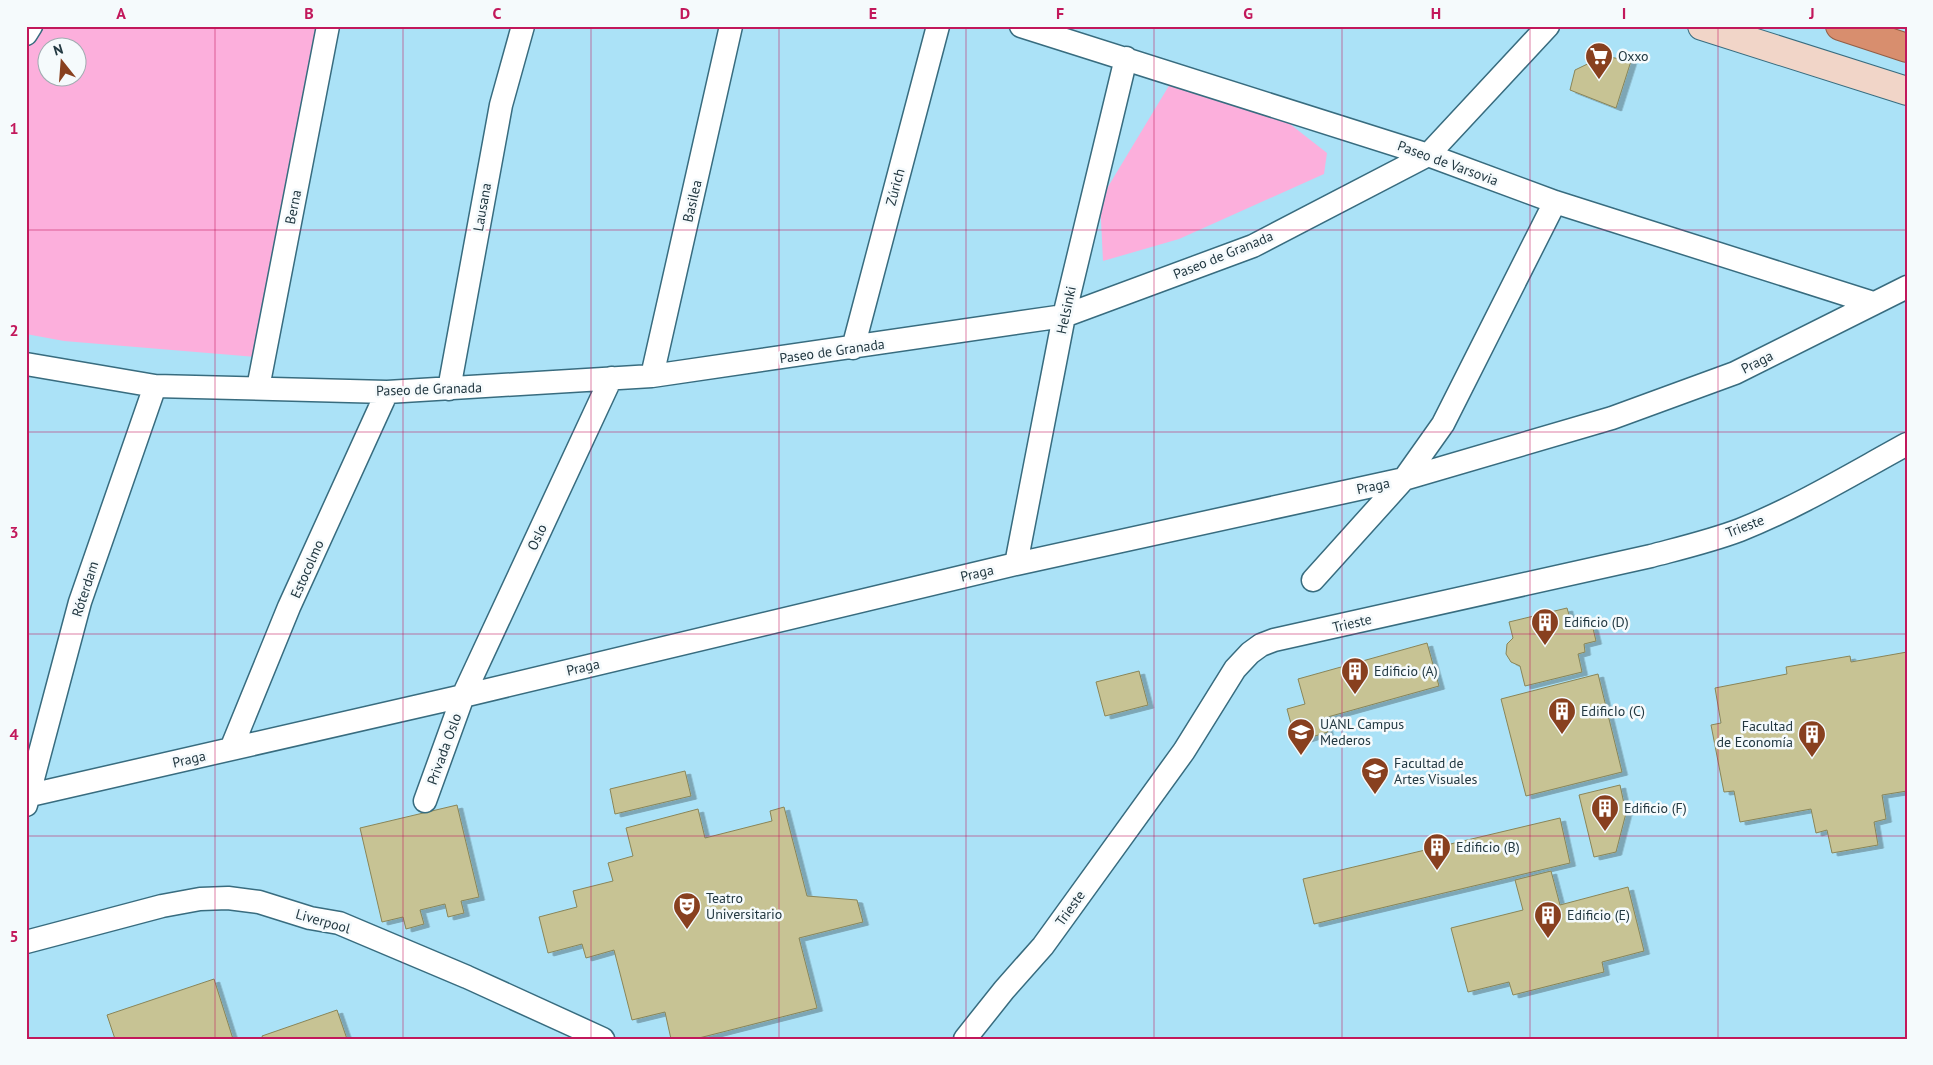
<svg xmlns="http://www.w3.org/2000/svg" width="1933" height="1065" viewBox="0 0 1933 1065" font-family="'PT Sans',sans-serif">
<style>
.green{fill:#fcafdc;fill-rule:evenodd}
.building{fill:#c7c394;stroke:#898558;filter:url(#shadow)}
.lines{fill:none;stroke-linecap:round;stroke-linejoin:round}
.minor-casing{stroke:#386c7f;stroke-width:25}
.secondary-casing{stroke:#386c7f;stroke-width:30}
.trunk-casing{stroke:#925e46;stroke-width:30}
.minor{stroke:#fff;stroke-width:22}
.secondary{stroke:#f1d5c8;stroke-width:28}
.trunk{stroke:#d88e6e;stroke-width:28}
.grid{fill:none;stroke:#c2185b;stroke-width:1;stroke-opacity:0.55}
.labels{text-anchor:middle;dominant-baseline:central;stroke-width:5;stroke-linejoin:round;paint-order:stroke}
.poi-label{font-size:14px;fill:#223841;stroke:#f5fafc;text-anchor:start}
.street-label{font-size:14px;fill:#223841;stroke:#f5fafc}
.neatline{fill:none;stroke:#c2185b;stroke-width:2}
.grid-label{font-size:16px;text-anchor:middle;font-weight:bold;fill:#c2185b}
</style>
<defs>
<filter id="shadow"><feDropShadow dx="5.5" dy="3" stdDeviation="0" flood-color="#0004"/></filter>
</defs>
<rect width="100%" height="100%" fill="#abe2f7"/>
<path class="green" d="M 40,26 L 316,26 L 256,357 L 64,341 L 26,334 L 26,51 ZM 48,48 L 78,48 L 78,78 L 48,78 Z
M 1170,84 L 1281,117 L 1327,153 L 1324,174 L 1179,239 L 1103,261 L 1100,200 Z"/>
<path class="building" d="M 1604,56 L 1631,61 L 1616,108 L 1570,90 L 1575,70 Z
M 1567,608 L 1572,625 L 1591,620 L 1596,641 L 1584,644 L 1585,652 L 1578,654 L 1582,672 L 1525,686 L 1520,666 L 1511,662 L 1506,654 L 1507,644 L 1513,638 L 1509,622 Z
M 1427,643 L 1439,686 L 1324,718 L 1328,732 L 1296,742 L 1287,709 L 1305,704 L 1298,679 Z
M 1907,652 L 1907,791 L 1882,795 L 1886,819 L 1874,822 L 1878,845 L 1832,853 L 1827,830 L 1816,833 L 1811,809 L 1740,822 L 1734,791 L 1724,792 L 1711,725 L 1721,723 L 1715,688 L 1787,674 L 1786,667 L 1850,656 L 1851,662 Z
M 1139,671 L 1148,705 L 1105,716 L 1096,682 Z
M 1598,674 L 1622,772 L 1526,796 L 1501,699 Z
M 685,771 L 691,796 L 615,814 L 610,789 Z
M 1620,785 L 1626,813 L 1616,852 L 1594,857 L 1579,795 Z
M 457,805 L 479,897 L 461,901 L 464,913 L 448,917 L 445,904 L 420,910 L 424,924 L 406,929 L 403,917 L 382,922 L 360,828 Z
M 784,807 L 807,896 L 857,900 L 863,922 L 799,938 L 817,1008 L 695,1039 L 671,1039 L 665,1012 L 632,1020 L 614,950 L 586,958 L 582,944 L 548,953 L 539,917 L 577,907 L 573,891 L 613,881 L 608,863 L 633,856 L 626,828 L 698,809 L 705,838 L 772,821 L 770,811 Z
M 1560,818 L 1570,863 L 1314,924 L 1303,879 Z
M 1551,871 L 1560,905 L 1628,887 L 1644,951 L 1602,962 L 1604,972 L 1513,995 L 1509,982 L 1468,992 L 1451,928 L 1523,910 L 1515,880 Z
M 214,979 L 233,1039 L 115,1039 L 107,1015 Z
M 337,1010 L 347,1039 L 263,1039 L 262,1036 Z"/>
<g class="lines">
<g class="minor-casing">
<path id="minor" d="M 1021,26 L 1428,155 L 1555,202 L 1873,303
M 26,34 L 31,26
M 853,348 L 938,26
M 26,364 L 155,386 L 387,392 L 652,376 L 1064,316 L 1253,246 L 1428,155 L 1548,26
M 652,376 L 731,26
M 258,388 L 328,26
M 449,389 L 501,105 L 523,26
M 1016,564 L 1064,316 L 1126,58
M 1313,580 L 1404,479 L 1443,424 L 1555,202
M 231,749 L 289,607 L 387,392
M 26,796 L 463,696 L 1016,564 L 1404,479 L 1612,418 L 1735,373 L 1907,287
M 425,801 L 463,696 L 611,378
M 26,805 L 80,602 L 155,386
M 26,942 L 162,906 L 200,899 L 228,898 L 259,902 L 310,918 L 339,923 L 467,977 L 603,1039
M 965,1039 L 1004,990 L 1043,946 L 1184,751 L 1235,669 L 1250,653 L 1261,645 L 1274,640 L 1651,556 C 1681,548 1711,541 1740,530 C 1798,507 1852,474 1907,444"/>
</g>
<g class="secondary-casing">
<path id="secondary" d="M 1702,26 L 1907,91"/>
</g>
<g class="trunk-casing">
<path id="trunk" d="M 1840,26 L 1907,48"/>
</g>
<use href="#minor" class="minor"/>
<use href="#secondary" class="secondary"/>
<use href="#trunk" class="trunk"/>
</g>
<path class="grid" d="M 215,26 L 215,1039M 403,26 L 403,1039M 591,26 L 591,1039M 779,26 L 779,1039M 966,26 L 966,1039M 1154,26 L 1154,1039M 1342,26 L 1342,1039M 1530,26 L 1530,1039M 1718,26 L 1718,1039M 26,230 L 1907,230M 26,432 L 1907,432M 26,634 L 1907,634M 26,836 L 1907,836"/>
<defs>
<g id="supermarket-pin" transform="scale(1.4375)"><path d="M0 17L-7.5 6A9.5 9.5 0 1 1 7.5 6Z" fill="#88401f" stroke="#f5fafc"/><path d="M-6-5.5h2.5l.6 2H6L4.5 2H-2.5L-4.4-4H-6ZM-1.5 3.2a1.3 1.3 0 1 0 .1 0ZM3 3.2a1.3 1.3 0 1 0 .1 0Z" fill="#fff"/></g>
<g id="building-pin" transform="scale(1.4375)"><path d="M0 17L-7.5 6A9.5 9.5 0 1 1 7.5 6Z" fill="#88401f" stroke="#f5fafc"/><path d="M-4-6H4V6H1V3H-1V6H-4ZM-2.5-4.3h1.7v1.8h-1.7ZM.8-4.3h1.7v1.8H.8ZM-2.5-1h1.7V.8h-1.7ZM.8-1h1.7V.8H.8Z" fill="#fff"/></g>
<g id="university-pin" transform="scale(1.4375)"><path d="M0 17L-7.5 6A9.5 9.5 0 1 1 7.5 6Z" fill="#88401f" stroke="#f5fafc"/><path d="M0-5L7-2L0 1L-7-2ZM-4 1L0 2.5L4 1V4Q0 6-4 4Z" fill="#fff"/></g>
<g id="theatre-pin" transform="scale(1.4375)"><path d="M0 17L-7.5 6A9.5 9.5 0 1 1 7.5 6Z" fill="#88401f" stroke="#f5fafc"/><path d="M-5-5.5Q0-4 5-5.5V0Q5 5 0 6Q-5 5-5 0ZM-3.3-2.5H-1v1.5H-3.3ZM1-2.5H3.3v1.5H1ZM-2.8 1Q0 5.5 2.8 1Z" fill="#fff"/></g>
</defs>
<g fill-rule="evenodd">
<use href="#supermarket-pin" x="1599" y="56"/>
<use href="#building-pin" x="1545" y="622"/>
<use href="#building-pin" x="1355" y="671"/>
<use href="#building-pin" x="1562" y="711"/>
<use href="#university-pin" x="1301" y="732"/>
<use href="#building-pin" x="1812" y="734"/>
<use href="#university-pin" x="1375" y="771"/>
<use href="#building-pin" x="1605" y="808"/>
<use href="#building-pin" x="1437" y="847"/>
<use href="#theatre-pin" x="687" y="906"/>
<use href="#building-pin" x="1548" y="915"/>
</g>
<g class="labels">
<g class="poi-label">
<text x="1618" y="56">Oxxo</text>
<text x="1564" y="622">Edificio (D)</text>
<text x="1374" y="671">Edificio (A)</text>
<text x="1581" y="711">EdificIo (C)</text>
<text x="1320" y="724">UANL Campus<tspan x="1320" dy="16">Mederos</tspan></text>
<text x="1793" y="726" text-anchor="end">Facultad<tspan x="1793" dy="16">de Economía</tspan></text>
<text x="1394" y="763">Facultad de<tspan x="1394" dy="16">Artes Visuales</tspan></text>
<text x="1624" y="808">Edificio (F)</text>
<text x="1456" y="847">Edificio (B)</text>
<text x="706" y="898">Teatro<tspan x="706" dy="16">Universitario</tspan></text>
<text x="1567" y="915">Edificio (E)</text>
</g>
<g class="street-label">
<text transform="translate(1448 163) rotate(20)">Paseo de Varsovia</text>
<text transform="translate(895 187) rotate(-75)">Zúrich</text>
<text transform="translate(692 201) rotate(-77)">Basilea</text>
<text transform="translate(293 207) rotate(-79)">Berna</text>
<text transform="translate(482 207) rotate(-80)">Lausana</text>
<text transform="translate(1223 255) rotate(-22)">Paseo de Granada</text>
<text transform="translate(1066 310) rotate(-78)">Helsinki</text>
<text transform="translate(832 351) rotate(-8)">Paseo de Granada</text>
<text transform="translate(1757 362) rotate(-27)">Praga</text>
<text transform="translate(429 389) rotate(-2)">Paseo de Granada</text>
<text transform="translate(1373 486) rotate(-12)">Praga</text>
<text transform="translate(1745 526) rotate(-21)">Trieste</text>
<text transform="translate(537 537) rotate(-65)">Oslo</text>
<text transform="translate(307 569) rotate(-66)">Estocolmo</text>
<text transform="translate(977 573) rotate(-13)">Praga</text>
<text transform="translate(85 589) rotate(-72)">Róterdam</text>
<text transform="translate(1352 623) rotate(-13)">Trieste</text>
<text transform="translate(583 667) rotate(-13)">Praga</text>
<text transform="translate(444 749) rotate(-70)">Privada Oslo</text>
<text transform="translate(189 759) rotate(-13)">Praga</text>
<text transform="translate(1070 908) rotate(-54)">Trieste</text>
<text transform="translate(323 921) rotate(16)">Liverpool</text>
</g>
</g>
<rect width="1933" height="1065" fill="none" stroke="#f5fafc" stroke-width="55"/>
<g transform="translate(62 62) rotate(343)"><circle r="24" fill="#f5fafc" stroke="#a1acb1"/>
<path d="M0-4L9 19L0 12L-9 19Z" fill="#88401f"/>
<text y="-8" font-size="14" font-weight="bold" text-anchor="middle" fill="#223841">N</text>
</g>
<rect x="28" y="28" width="1878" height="1010" class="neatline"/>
<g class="grid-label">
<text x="121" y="19">A</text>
<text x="309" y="19">B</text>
<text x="497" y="19">C</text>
<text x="685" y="19">D</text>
<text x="873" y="19">E</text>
<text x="1060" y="19">F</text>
<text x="1248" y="19">G</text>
<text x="1436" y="19">H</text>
<text x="1624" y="19">I</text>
<text x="1812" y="19">J</text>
<text x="14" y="134">1</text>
<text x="14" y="336">2</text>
<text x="14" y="538">3</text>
<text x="14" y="740">4</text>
<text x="14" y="942">5</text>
</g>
</svg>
